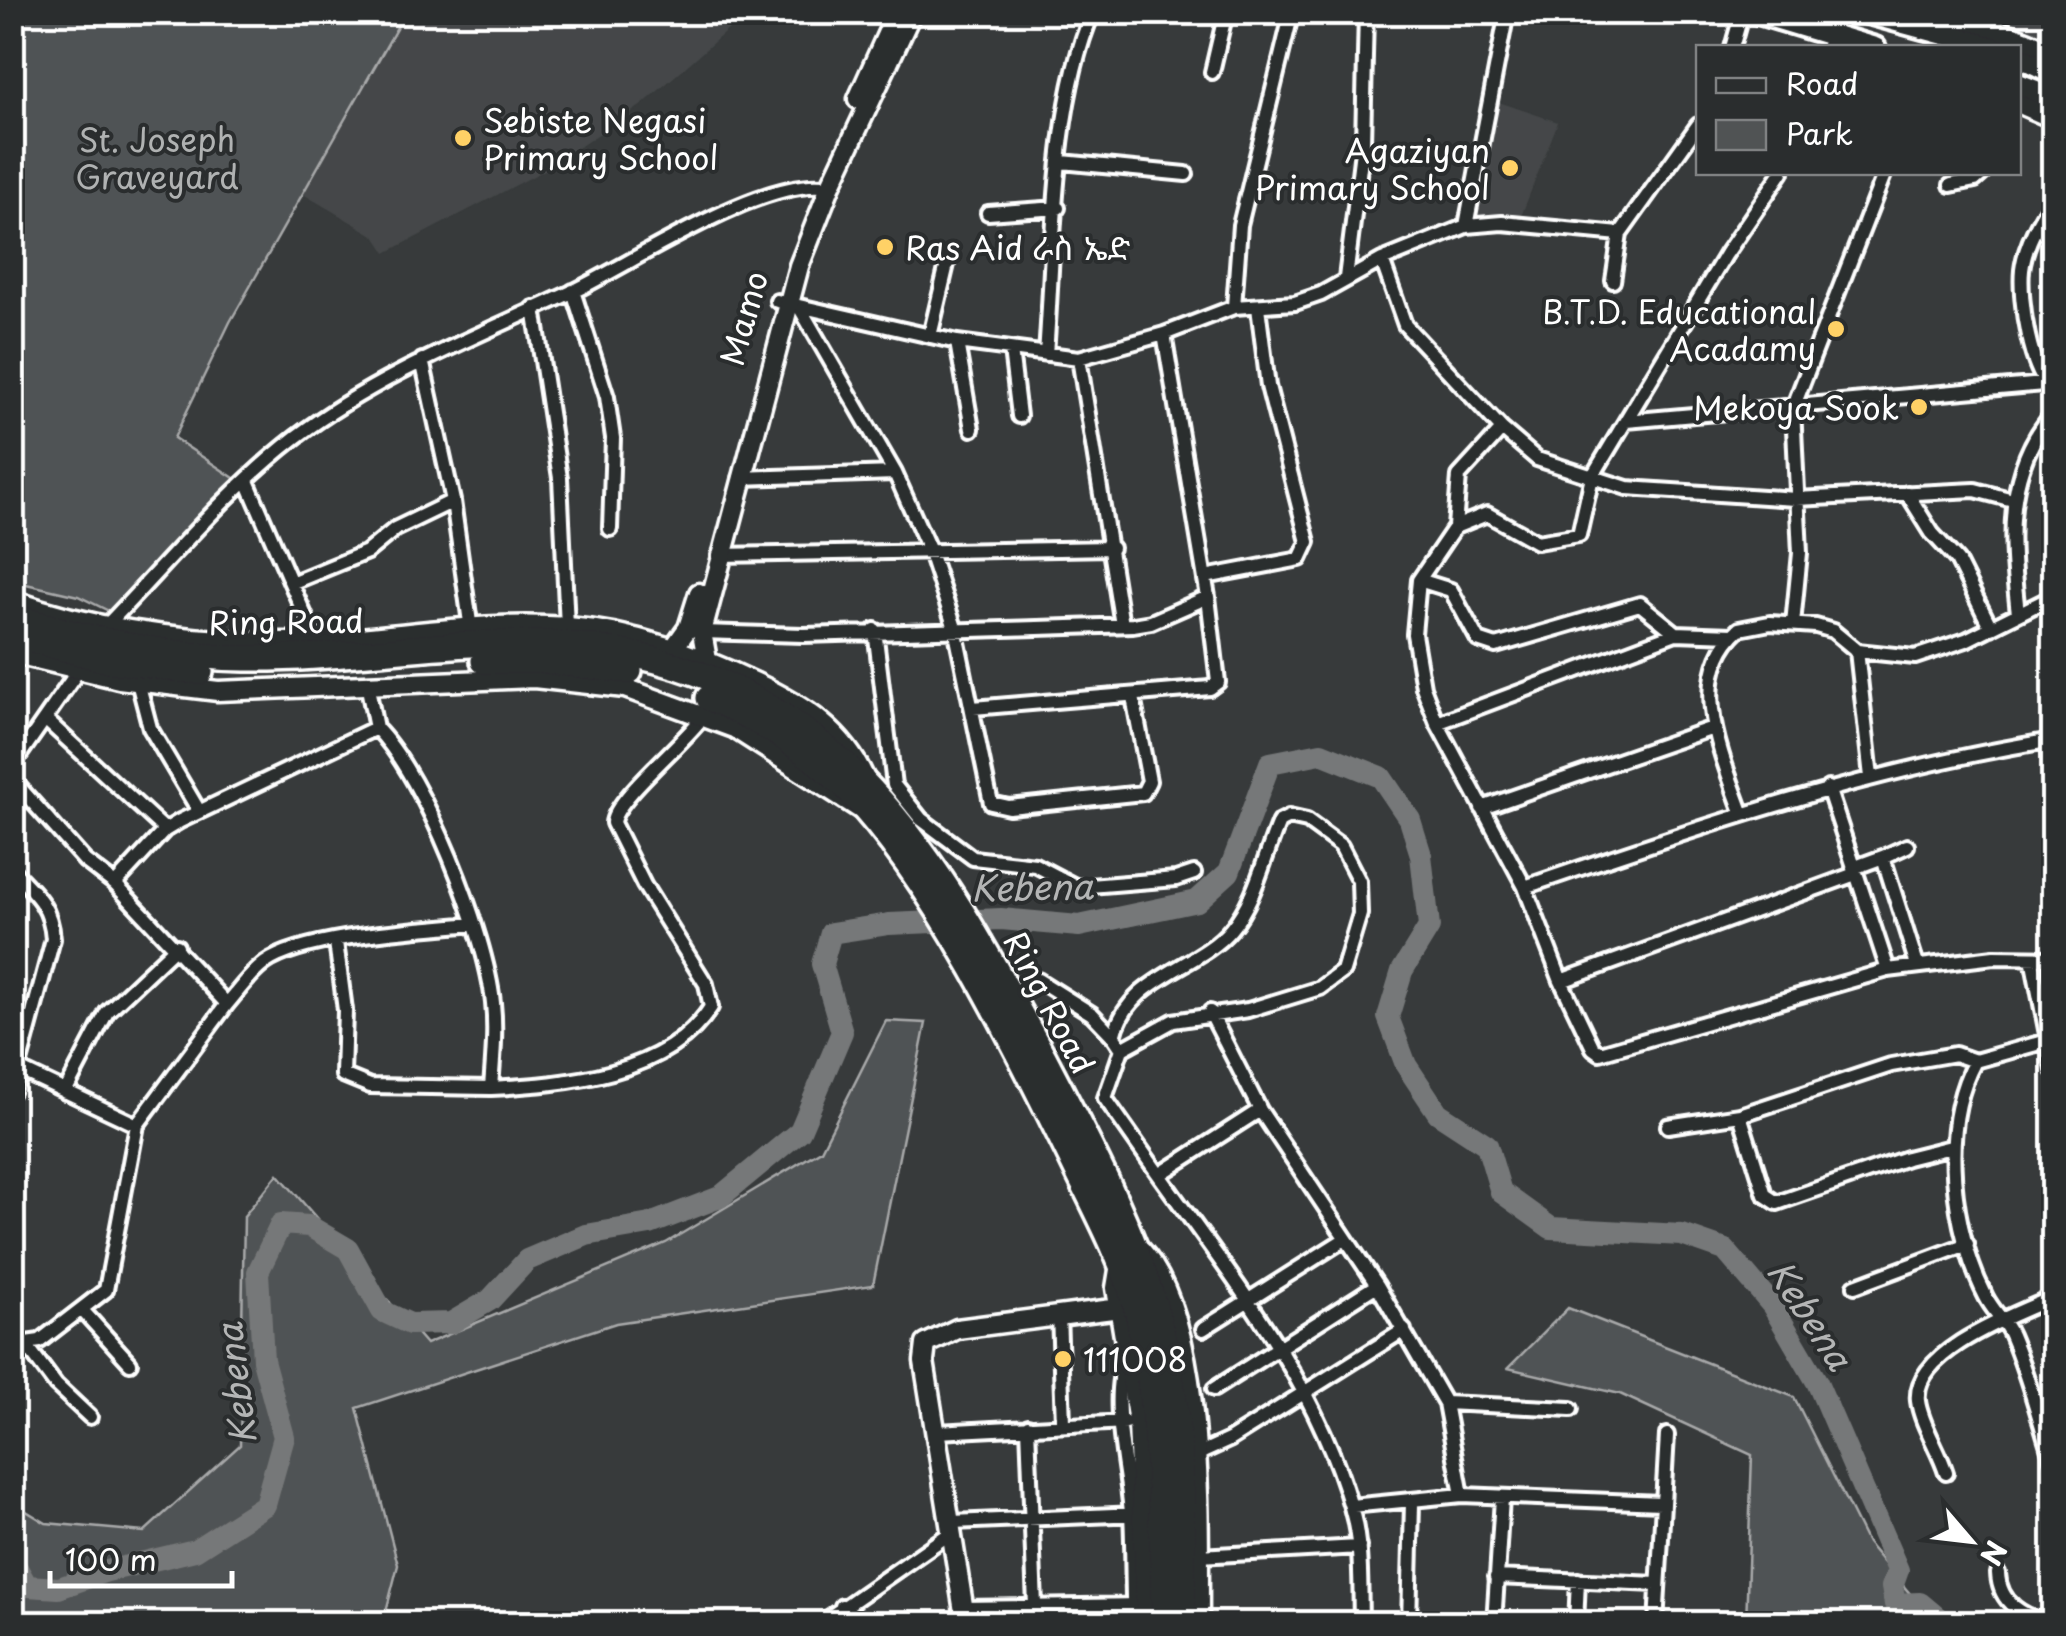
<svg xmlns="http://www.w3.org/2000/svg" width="2066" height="1636" viewBox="0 0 2066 1636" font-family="'Playpen Sans','Noto Sans Ethiopic',sans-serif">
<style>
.built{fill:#444748}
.green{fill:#505354;stroke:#a8a9aa;stroke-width:2.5}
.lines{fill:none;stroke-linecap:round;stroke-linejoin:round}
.river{stroke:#767879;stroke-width:22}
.street-casing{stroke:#fff;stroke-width:20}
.secondary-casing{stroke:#fff;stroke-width:25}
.primary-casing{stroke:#fff;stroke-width:28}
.highway-casing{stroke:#fff;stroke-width:32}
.street{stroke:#2a2d2e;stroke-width:12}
.secondary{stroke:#2a2d2e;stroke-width:18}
.primary{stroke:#2a2d2e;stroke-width:20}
.highway{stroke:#2a2d2e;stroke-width:25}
.tram{stroke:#fff;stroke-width:2.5}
.poi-dot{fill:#ffd166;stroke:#2a2d2e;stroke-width:4}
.labels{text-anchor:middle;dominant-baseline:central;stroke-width:8;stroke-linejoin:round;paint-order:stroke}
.poi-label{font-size:32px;fill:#fff;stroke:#2a2d2e;text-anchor:start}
.park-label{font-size:32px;fill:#b0b2b2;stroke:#2a2d2e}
.street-label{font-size:32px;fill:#fff;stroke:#2a2d2e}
.water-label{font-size:35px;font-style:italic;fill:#b4b5b5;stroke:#2a2d2e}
</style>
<rect width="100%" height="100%" fill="#373a3b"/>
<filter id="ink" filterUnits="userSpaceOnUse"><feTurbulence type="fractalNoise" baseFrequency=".01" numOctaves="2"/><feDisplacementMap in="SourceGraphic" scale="20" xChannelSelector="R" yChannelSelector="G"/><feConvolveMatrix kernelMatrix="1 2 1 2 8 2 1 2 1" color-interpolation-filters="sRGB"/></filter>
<g filter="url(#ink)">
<path class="built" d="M 399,13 L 747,13 L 642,105 L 545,170 L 386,253 L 375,236 L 303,194 Z
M 1905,13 L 2053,13 L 2053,58 L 2018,48 Z
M 1496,101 L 1558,122 L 1520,219 L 1470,214 Z"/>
<path class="green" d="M 13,13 L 405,13 L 230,322 L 174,438 L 237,480 L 111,612 L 78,596 L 13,581 Z
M 886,1021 L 926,1023 L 873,1285 L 616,1323 L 357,1408 L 398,1565 L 383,1623 L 13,1623 L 13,1503 L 46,1523 L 144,1532 L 240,1445 L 244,1216 L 278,1174 L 426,1344 L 666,1243 L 821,1150 Z
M 1568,1308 L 1794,1397 L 1867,1543 L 1935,1623 L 1746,1623 L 1752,1455 L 1620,1394 L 1508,1368 Z"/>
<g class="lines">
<path class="river" d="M 12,1559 L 27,1586 L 59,1588 L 107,1571 L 195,1550 L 265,1505 L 284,1437 L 263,1360 L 258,1272 L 281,1224 L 309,1226 L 348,1249 L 382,1311 L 410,1324 L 451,1323 L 490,1300 L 527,1260 L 586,1235 L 650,1224 L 720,1197 L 800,1131 L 842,1032 L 822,964 L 831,933 L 889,924 L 1001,919 L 1079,926 L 1197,901 L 1229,872 L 1270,763 L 1321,753 L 1381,777 L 1410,820 L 1421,855 L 1429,927 L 1402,971 L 1388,1017 L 1406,1065 L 1438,1113 L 1487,1145 L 1501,1192 L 1551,1228 L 1682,1235 L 1725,1250 L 1772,1305 L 1817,1382 L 1898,1570 L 1892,1587 L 1895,1604 L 1920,1603 L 1945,1624"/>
<g class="street-casing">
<path id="street" d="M 1732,48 L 1742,12
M 1827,48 L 1840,12
M 1212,72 L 1226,12
M 1062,162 L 1186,174
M 1951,185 L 1975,180 L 1984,172
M 2054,197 C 2040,219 2025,244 2022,270 C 2019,299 2030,375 2054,391
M 988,213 L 1058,208
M 1466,226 L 1502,223 L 1620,234
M 1382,260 L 1405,325 L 1502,429
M 1346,278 L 1363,143 L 1366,12
M 1613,281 L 1620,234 L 1698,125
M 573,291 L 607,397 L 613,438 L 610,529
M 777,301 L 957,342 L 1079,358 L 1164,334 L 1234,307 L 1295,303 L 1321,294 L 1382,260 L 1466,226 L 1507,12
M 1234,307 L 1240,225 L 1290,20
M 534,308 L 560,478 L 567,627
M 801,310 L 895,473 L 929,549 L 955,628 L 991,803 L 1009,807 L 1143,793 L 1149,781 L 1133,697
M 930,336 L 947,264
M 957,342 L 972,429
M 1011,350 L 1019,416
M 1046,354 C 1054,252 1052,105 1093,12
M 1079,358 L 1122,625
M 422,360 L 453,501 L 471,630
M 1626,421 L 2044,384
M 740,478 L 895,473
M 247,481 L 291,583
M 1907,493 L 1932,533 L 1957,560 L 1991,628
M 2013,500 L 1975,490 L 1796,499 L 1627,488 L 1537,459 L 1502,429 L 1459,476 L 1455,527 L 1419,580 L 1414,634 L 1423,687 L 1437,723 L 1525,887 L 1561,981 L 1593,1048 L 1600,1053 L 1888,970 L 1994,957 L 2054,958
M 1455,527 L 1487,514 L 1537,542 L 1579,535 L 1592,477 L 1726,254 L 1782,172
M 719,555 L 1112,548
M 1205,577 L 1300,559 L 1308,542 L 1268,386 L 1258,307
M 1419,580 L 1451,590 L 1478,640 L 1496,646 L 1640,604 L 1676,633
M 2018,613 C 2010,542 2003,470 2054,412
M 1793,624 L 1800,553 L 1793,408 L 1885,172
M 107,625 C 168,562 226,491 296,437 C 379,374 478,336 572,292 C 633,263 765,174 830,187
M 875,630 L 894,785 L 921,819 L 973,858 L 1035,865 L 1077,887 L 1176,879 L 1194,873
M 702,632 L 804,635 L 1133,625 L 1151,622 L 1208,597
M 316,641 L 291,583 L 367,552 L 395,529 L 453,501
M 1857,651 L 1871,777
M 138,682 L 150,728 L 199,811
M 973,708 L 1210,688 L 1218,682 L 1208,597 L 1164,334
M 45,719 L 165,830
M 1437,723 L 1676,633 L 1732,635
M 376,728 C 425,777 486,933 493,1003 C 496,1031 493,1059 491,1088 C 566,1084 667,1076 711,1007 L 706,984 L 644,885 L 613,823 C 614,799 688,740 705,714
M 2048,741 L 2054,775
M 12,766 L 78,671
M 12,779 L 85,861 L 115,884
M 1828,788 L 1888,970
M 1482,808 L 1713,728
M 1742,812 C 1723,758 1685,677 1739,629 L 1770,623 L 1816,626 L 1833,631 L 1857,651 L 1915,657 L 1966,640 L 2054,596
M 1883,857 L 1907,846
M 1853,868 L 1883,857 L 1917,965
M 12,870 C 35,893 51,906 53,939 L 12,1092
M 1525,887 C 1699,827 1871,769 2054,740
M 336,942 L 345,1010 L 343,1075 L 370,1086 L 491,1088
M 2032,958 L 2054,1070
M 1038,980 L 1092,1014 L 1114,1037
M 1561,981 L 1855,874
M 227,1004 C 239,990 250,974 265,963 C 305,935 423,929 474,924
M 1210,1012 L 1260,1110 L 1377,1285 L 1445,1403 L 1462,1495
M 1122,1049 L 1173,1021 L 1248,1010 L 1320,988 L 1343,971 L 1360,914 L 1359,881 L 1341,846 L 1307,821 L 1289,817 L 1279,822 C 1264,857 1256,899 1231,929 C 1198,969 1127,977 1114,1037 L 1122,1049 L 1105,1098 L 1159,1175
M 1975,1061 C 1939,1127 1952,1231 1986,1297 C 1993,1311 2005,1321 2011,1335 C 2029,1377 2040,1423 2054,1466
M 12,1066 L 137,1125 L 227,1004 L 115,884 L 165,830 L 180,821 L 376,728 L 368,688
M 65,1092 L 107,1012 L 177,946
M 1260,1110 L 1159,1175 C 1233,1279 1316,1382 1351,1507 C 1362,1544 1360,1584 1361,1622 L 1318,1624
M 1740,1115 L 1765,1195 L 1777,1203 L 1907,1158 L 1951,1147
M 1668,1126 L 1740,1115 L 1891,1065 L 1955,1054 L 1975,1061 L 2054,1039
M 1855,1286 L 1967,1244
M 82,1310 L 130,1363
M 1059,1314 L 1063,1423
M 1203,1329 L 1345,1239
M 12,1345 L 40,1341 L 106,1290 L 137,1125
M 27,1346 L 56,1385 L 90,1417
M 1126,1358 C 1108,1396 1128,1471 1131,1513 C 1133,1550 1132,1587 1134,1624
M 1214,1389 L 1377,1285
M 1445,1403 L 1571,1409
M 1028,1426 L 1035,1606
M 937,1432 L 1126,1422
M 1196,1455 L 1229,1440 L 1404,1330
M 1946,1473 C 1939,1450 1921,1424 1918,1401 C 1912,1351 2018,1313 2054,1297
M 1351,1506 L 1462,1495 L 1661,1503
M 952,1522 L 1137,1514
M 1199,1556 L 1359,1547
M 1998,1573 C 1999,1604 2024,1617 2052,1624
M 1496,1577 L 1657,1584
M 842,1606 L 867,1624
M 964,1608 L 1141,1605
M 820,1624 L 952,1532
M 1409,1624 L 1412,1503
M 1494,1624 L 1502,1498
M 1576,1624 L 1578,1580
M 1656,1624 L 1667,1435"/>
</g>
<g class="secondary-casing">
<path id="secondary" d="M 1916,24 C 1970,18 2004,30 2054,53
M 858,99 L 897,12
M 2018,103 L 2054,119
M 12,600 C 95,630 186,641 273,642 C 371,643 471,619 568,627 C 635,632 697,655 756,683 C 804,706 844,731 866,781
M 673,649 L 688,628 L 699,593
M 12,653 L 119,679 L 218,691 L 534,678 L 625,688 L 734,728 L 860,809
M 707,660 L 702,632 L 799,266 L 830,187 L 912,12
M 1141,1250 C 1207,1322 1198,1528 1199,1624
M 1120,1264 L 1116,1288 L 1138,1422 L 1146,1624
M 966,1624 L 924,1361 L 926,1344 L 957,1329 L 1120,1308"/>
</g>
<g class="primary-casing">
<path id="primary" d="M 1755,12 L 1875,48
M 1864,12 L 1996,48
M 2018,56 L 2054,73
M 2018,84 L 2054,98"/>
</g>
<g class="highway-casing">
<path id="highway" d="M 12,616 C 88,639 167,657 245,658 C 360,660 477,632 592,647 C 840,681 936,857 1043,1057 C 1089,1145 1138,1236 1162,1333 C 1185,1428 1183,1526 1183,1624
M 12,635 L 106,660 L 200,672
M 484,661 L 544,661 L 629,671
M 709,698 C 758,719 809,751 847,789 C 937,882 1017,1046 1074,1163 C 1097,1211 1126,1263 1138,1316 C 1160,1418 1162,1520 1164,1624"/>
</g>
<use href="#street" class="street"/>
<use href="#secondary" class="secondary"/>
<use href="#primary" class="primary"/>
<use href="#highway" class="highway"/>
<path class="tram" d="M 2050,12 L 2054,13"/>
</g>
</g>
<g class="poi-dot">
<circle cx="463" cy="138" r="10"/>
<circle cx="1510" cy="168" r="10"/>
<circle cx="885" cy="247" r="10"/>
<circle cx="1836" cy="329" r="10"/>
<circle cx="1919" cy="407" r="10"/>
<circle cx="1063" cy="1359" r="10"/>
</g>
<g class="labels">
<g class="poi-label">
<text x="483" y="120">Sebiste Negasi<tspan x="483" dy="37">Primary School</tspan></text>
<text x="1490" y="150" text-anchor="end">Agaziyan<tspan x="1490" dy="37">Primary School</tspan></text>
<text x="905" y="247">Ras Aid ራስ ኤድ</text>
<text x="1816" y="311" text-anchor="end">B.T.D. Educational<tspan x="1816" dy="37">Acadamy</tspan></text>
<text x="1899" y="407" text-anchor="end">Mekoya Sook</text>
<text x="1083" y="1359">111008</text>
</g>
<g class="park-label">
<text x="157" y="139">St. Joseph<tspan x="157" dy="37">Graveyard</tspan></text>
</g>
<g class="street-label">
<text transform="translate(743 318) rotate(-74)">Mamo</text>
<text transform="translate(286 621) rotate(-1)">Ring Road</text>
<text transform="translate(1050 1002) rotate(62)">Ring Road</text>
</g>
<g class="water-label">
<text transform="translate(1032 886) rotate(-1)">Kebena</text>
<text transform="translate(1811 1314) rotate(57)">Kebena</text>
<text transform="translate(235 1384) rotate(-97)">Kebena</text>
</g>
</g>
<rect width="2066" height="1636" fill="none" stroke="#2a2d2e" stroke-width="50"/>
<rect x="25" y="25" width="2016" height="1586" fill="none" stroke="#fff" stroke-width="4" filter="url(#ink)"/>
<rect x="1696" y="45" width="325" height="130" fill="#2a2d2e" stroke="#7f8182" stroke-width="2.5"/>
<rect x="1716" y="78" width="50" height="15" fill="#2a2d2e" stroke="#7f8182" stroke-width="2.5"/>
<text x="1786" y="95" font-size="30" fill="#ffffff">Road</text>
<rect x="1716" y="120" width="50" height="30" fill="#505354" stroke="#7f8182" stroke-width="2.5"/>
<text x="1786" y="145" font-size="30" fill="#ffffff">Park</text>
<g transform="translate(1971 1541) rotate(118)" stroke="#2a2d2e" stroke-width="8" paint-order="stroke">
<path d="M0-8L18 38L0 25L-18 38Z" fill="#ffffff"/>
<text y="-15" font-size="28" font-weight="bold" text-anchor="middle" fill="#ffffff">N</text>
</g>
<path d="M50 1571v15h182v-15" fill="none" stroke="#ffffff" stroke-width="5"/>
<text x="65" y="1571" font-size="30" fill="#ffffff" stroke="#2a2d2e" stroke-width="8" paint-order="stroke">100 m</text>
</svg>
